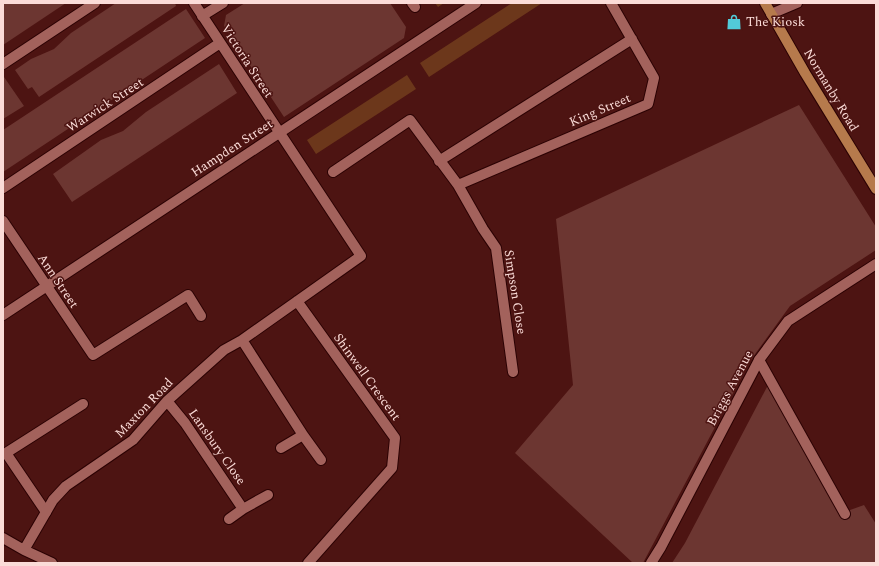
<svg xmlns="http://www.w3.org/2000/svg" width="879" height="566" viewBox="0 0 879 566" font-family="Spectral,serif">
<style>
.green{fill:#6c3631}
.building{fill:#6c371b}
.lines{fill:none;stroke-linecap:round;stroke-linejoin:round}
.lane-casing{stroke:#2b0203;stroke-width:12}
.street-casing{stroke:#2b0203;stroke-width:12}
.secondary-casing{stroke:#2b0203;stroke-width:12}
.lane{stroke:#a3625c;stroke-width:10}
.street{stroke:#a3625c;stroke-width:10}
.secondary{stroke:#b67a4c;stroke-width:10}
.labels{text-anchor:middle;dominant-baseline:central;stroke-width:3;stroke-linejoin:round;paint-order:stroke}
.poi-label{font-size:13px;fill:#fbdcd8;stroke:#4d1412;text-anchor:start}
.street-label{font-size:13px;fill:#fbdcd8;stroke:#4d1412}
</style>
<rect width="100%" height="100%" fill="#4d1412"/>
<path class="green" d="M 3,3 L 66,3 L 3,45 Z
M 116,3 L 175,3 L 176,6 L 39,97 L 32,87 L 28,89 L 15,70 L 31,59 L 54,49 L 71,33 Z
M 245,3 L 390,3 L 406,27 L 404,38 L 284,117 L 224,26 L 226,15 Z
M 186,9 L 205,38 L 3,172 L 3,130 Z
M 219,64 L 237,93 L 72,202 L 53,174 L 101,140 L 123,131 L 146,112 Z
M 3,77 L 4,77 L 24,106 L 3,119 Z
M 799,105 L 876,227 L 876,250 L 790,306 L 750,361 L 643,563 L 633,563 L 515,453 L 573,385 L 556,219 Z
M 768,385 L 839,514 L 864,505 L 876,524 L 876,563 L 672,563 L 685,543 Z"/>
<path class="building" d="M 435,3 L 444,3 L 438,7 Z
M 512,3 L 542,3 L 429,77 L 420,63 Z
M 407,75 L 416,89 L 316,154 L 307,140 Z"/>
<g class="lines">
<g class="lane-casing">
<path id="lane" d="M 202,16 L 223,3
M 759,360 L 845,514
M 46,512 L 6,453 L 83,404"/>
</g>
<g class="street-casing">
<path id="street" d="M 194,3 L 361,256 L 242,340 L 303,435 L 281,448
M 412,3 L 415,7
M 771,14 L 797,3
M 3,64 L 95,3
M 439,161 L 632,39
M 333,172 L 410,120 L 458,185 L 483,229 L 496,248 L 513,372
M 458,185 L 648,104 L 654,78 L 611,3
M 3,188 L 220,43
M 3,221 L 93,355 L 188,295 L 201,316
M 297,301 L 395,438 L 392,468 L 308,563
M 3,315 L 476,3
M 167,401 L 185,423 L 243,509 L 229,519
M 303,435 L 321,460
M 243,509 L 268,495
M 3,538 L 24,550 L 52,563
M 24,550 L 53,500 L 66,486 L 133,440 L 167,401 L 224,350 L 242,340
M 651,563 L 661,547 L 759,360 L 788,321 L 876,264"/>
</g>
<g class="secondary-casing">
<path id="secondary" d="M 765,3 L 805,73 L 876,189"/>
</g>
<use href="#lane" class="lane"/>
<use href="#street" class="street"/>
<use href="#secondary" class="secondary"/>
</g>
<defs>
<g id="shop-bare" transform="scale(1.2)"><path d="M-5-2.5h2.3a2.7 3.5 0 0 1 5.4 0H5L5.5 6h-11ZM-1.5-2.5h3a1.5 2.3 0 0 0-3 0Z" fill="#52cbd9" stroke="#4d1412" stroke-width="2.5" paint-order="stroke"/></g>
</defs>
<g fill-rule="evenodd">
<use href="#shop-bare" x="734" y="22"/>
</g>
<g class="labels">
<g class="poi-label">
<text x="746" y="22">The Kiosk</text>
</g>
<g class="street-label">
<text transform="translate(247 61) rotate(57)">Victoria Street</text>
<text transform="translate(831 90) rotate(59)">Normanby Road</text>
<text transform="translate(105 105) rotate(-33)">Warwick Street</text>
<text transform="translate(600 110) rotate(-23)">King Street</text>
<text transform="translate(232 148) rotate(-33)">Hampden Street</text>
<text transform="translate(58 281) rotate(56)">Ann Street</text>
<text transform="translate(515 292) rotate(81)">Simpson Close</text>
<text transform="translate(367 377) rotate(54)">Shinwell Crescent</text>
<text transform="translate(730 388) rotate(-62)">Briggs Avenue</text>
<text transform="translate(144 408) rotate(-46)">Maxton Road</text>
<text transform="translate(217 447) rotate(55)">Lansbury Close</text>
</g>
</g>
<rect width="879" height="566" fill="none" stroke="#fbdcd8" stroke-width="8"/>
</svg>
